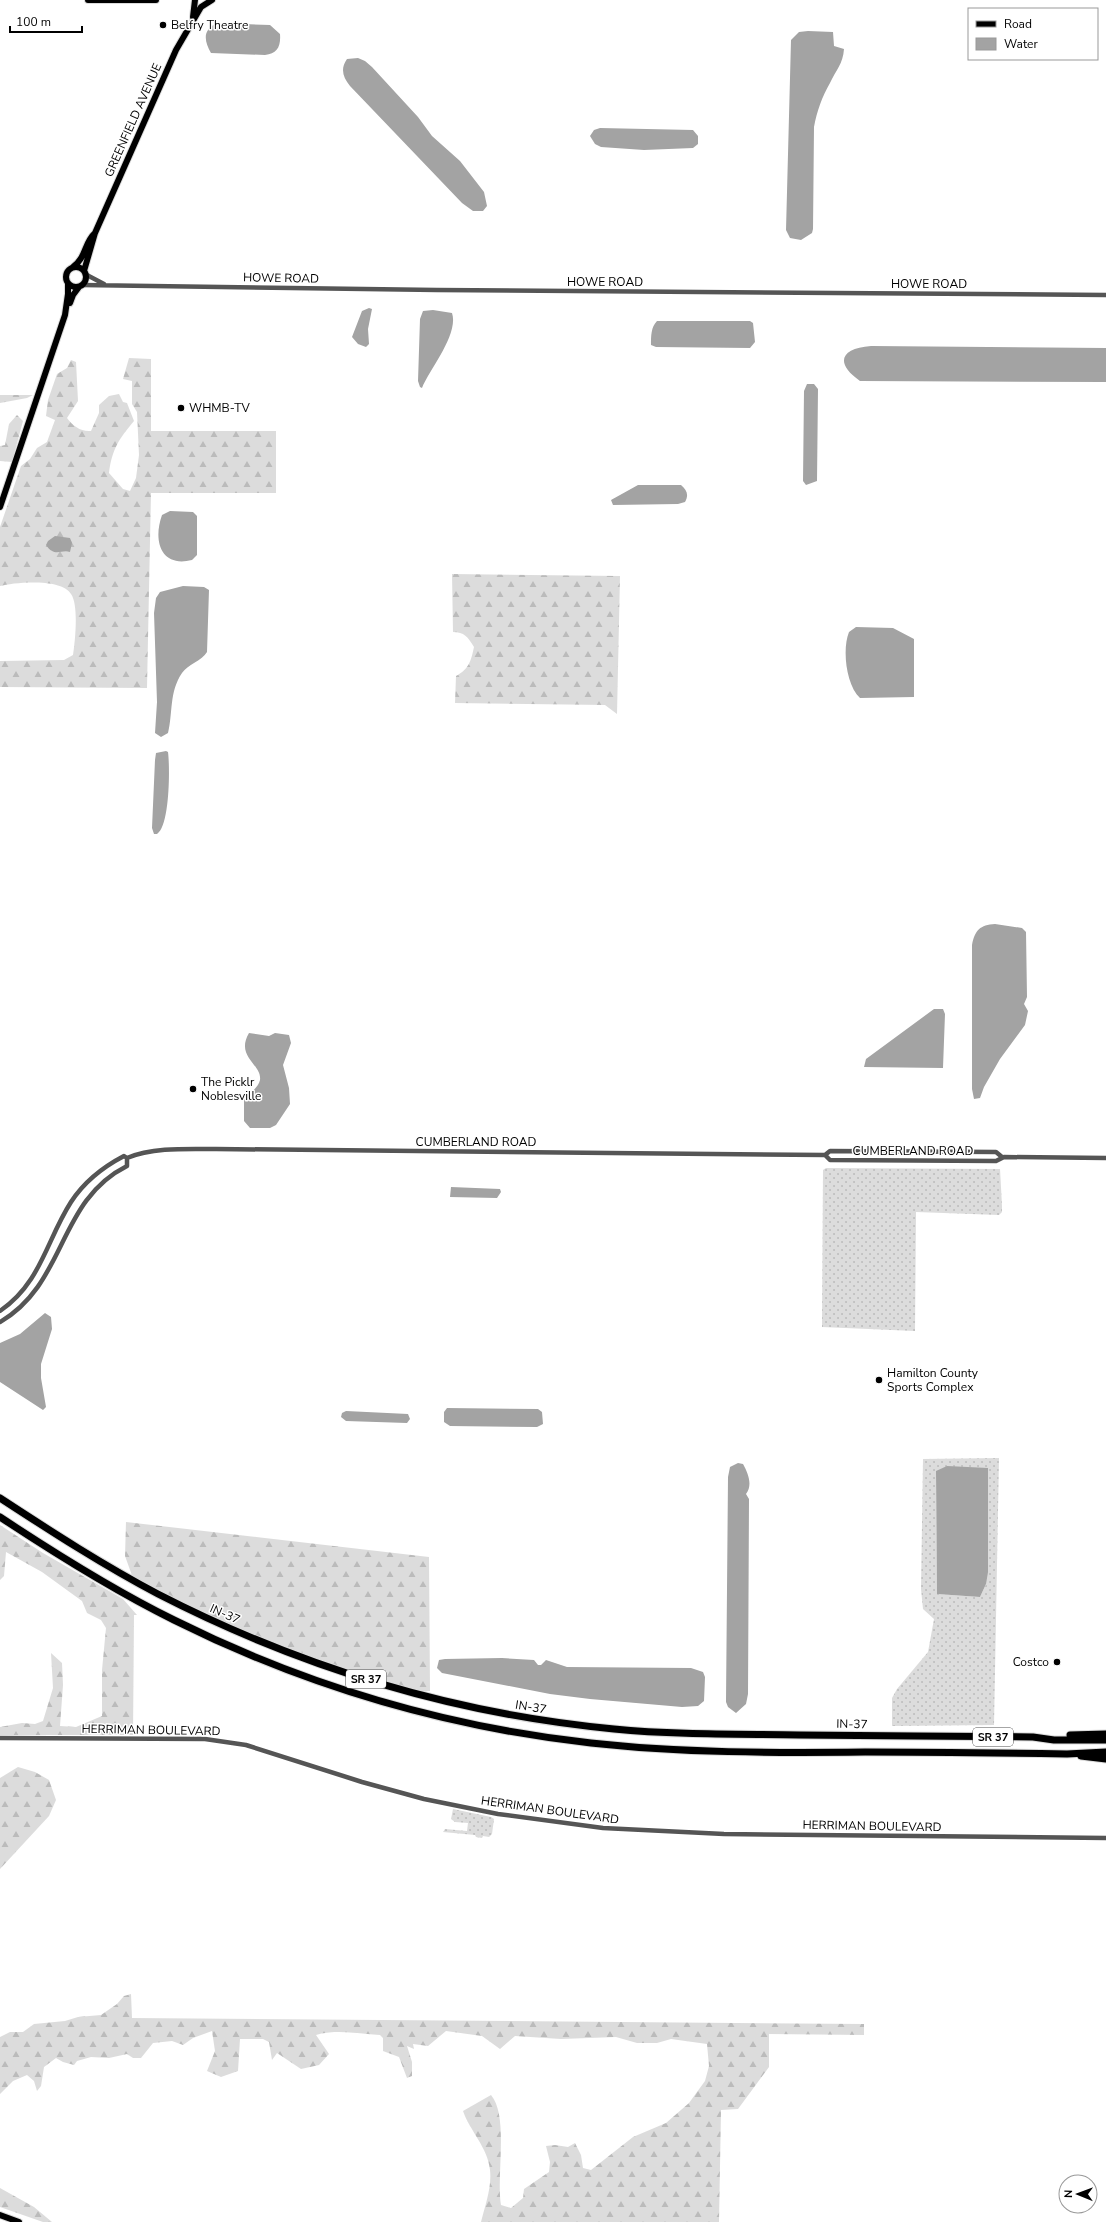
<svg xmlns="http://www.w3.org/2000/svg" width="1106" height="2222" viewBox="0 0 1106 2222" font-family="'Nunito Sans',sans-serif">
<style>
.grass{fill:url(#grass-dots);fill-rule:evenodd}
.forest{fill:url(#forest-firs)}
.water{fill:#a3a3a3}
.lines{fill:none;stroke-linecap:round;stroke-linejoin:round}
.major-casing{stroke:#dbdbdb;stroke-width:8}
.highway-casing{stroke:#dbdbdb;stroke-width:9}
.minor{stroke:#555;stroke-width:4.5}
.major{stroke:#000;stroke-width:6}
.highway{stroke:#000;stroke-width:7}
.poi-dot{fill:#000;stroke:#fff;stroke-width:1.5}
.labels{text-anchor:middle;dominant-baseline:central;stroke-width:3;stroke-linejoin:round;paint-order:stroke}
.shield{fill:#fff;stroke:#4c4c4c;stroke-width:1}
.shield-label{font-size:11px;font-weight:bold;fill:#000}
.poi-label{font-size:12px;fill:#000;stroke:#fff;text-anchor:start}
.street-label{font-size:12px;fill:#000;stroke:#fff}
</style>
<defs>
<pattern id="grass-dots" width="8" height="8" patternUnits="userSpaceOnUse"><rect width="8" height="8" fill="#dcdcdc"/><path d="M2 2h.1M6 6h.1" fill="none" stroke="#bbb" stroke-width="1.8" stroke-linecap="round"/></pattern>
<pattern id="forest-firs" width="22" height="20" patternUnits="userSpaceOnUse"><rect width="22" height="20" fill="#dcdcdc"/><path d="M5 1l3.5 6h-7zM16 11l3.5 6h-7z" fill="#bbb"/></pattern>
</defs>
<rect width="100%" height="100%" fill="#fff"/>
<path class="grass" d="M 826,1168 L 1000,1169 L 1002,1206 L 1002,1212 L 999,1215 L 916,1212 L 915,1331 L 822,1327 L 823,1170 Z
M 999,1458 L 994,1725 L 892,1726 L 892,1698 L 897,1689 L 928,1652 L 934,1619 L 923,1609 L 921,1589 L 923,1459 ZM 936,1471 L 986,1584 L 980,1597 L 937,1594 Z
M 453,1809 L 491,1817 L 494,1819 L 492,1834 L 489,1837 L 483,1836 L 482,1838 L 476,1837 L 475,1835 L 443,1832 L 445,1829 L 467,1831 L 468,1823 L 455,1822 L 451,1819 Z"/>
<path class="forest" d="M 129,358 L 151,359 L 151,431 L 276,431 L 276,493 L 151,493 L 147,688 L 0,687 L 0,661 L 64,660 L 73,655 C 75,642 79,605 71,594 C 62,578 15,582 0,586 L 0,527 L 21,466 L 30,459 L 37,448 L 47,442 L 55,420 L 46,416 L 48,400 L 57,374 L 67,368 L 71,360 L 76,362 L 78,401 L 67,418 C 73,426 81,432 91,431 L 99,413 L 99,405 L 109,396 L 119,394 L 123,402 L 127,403 L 134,421 C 119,439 112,449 109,473 L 123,489 L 130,491 L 136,478 L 139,455 L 137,412 L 132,404 L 132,381 L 123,379 Z
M 0,395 L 33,395 L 27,398 L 0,403 Z
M 17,415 L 23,421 L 12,462 L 0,461 L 0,446 L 5,445 L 9,424 Z
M 452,574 L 620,576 L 617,714 L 605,705 L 455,703 L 456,676 C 469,669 471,661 474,647 C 468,637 464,632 453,632 Z
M 126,1522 L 429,1557 L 430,1691 L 410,1692 L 263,1642 L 134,1581 L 125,1556 Z
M 0,1525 L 43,1553 L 123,1599 L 137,1615 L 134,1615 L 133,1735 L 0,1735 L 0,1727 L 22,1723 L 35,1724 L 43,1721 L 53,1688 L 51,1653 L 62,1663 L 63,1685 L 60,1726 L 76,1727 L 102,1716 L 102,1670 L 106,1628 L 101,1620 L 87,1613 L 82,1601 L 42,1572 L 6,1552 L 4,1576 L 0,1580 Z
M 18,1767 L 35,1772 L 49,1780 L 56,1800 L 49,1816 L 0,1869 L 0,1778 Z
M 131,1994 L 132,2018 L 864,2024 L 864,2035 L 769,2034 L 769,2067 L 738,2109 L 721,2110 L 719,2222 L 481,2222 C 485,2206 492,2187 490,2170 C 488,2148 470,2131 463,2111 L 491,2095 C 509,2116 496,2176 501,2205 L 511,2208 L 523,2198 L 524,2189 L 549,2172 L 550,2162 L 546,2146 L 555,2145 L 568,2147 L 575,2143 L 581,2155 L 583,2168 L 591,2170 L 633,2137 L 666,2123 L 689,2103 L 705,2081 L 709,2066 L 707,2044 L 671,2039 L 657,2043 L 637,2043 L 616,2037 L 561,2039 L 515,2036 L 500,2049 L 482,2036 L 446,2031 L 428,2046 L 413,2044 L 414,2049 L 407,2046 L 412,2062 L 412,2076 L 407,2078 L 399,2057 L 383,2051 L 383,2038 L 380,2035 C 360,2034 336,2029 316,2035 L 329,2054 L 319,2065 L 301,2069 L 277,2053 L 272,2060 L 269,2042 L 263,2039 L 240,2039 L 238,2071 L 221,2077 L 207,2071 L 215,2051 L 212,2031 L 193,2038 L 183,2045 L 172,2041 L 153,2043 L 141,2058 L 133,2058 L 127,2054 L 109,2058 L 91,2057 L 77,2061 L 74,2065 L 63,2062 L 56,2058 L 44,2067 L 41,2086 L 37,2091 L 34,2081 L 27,2075 L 13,2081 L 0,2094 L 0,2037 L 10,2032 L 23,2032 L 34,2024 L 65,2021 L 78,2017 L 101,2015 L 117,2004 L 124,1996 Z
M 0,2188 L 34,2207 L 52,2222 L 43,2222 L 0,2207 Z"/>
<path class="water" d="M 218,23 L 270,25 L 280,34 C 281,47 277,54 265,55 L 211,53 C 204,41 202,29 218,23 Z
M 808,31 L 833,32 L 834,46 L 844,49 C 843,64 836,70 830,83 C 822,97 817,111 814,127 L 813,229 L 812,233 L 801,240 L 790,238 L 786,230 L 791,40 L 799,32 Z
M 358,58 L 365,61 L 372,67 L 418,117 L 432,136 L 460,161 L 484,192 L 487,206 L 483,211 L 473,211 L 462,203 L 350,86 C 343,77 340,69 347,59 Z
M 600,128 L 693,130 L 698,136 L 698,144 L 693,148 L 644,150 L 601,147 L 595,144 L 590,136 L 594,130 Z
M 369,308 L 372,309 L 368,329 L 369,344 L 366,347 L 358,344 L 352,337 L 362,311 Z
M 433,310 L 452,313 C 459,334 430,369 422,388 L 420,387 L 418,381 L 420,319 L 423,311 Z
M 657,321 L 750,321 L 753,323 L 755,342 L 750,348 L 656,347 L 651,345 C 651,336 651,327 657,321 Z
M 871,346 L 1106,348 L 1106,382 L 860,381 C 834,363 841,348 871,346 Z
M 807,384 L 814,384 L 818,389 L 817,481 L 806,485 L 803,481 L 804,391 Z
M 638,485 L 681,485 C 687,490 689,495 685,502 L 678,504 L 613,505 L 611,500 Z
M 170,511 L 193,512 L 197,516 L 197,555 L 192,560 C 160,568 153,540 162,515 Z
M 55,536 L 70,538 L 72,543 L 70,552 C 61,549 55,558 46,545 L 48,541 Z
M 183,586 L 204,587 L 209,590 L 207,652 C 202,661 188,664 182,673 C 169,692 173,713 168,733 L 161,737 L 155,733 L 157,702 L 154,613 L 156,598 L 160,592 Z
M 856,627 L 893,628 L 914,639 L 914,697 L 860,698 C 846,685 842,649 849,632 Z
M 166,751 L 168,752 C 170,767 170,826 157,834 L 154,834 L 152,828 L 155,760 L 156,753 Z
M 995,924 L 1022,928 L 1026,932 L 1027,997 L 1024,1004 L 1028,1011 L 1025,1025 L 1000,1059 L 984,1087 L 980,1098 L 974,1099 L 972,1089 L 972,945 C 975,930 980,925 995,924 Z
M 934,1009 L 943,1009 L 945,1014 L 943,1068 L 864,1067 L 866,1059 Z
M 249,1033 L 269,1036 L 275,1033 L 289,1035 L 291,1043 L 283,1065 L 289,1088 L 290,1104 L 276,1125 L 270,1128 L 250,1128 L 244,1121 L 244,1100 C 249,1094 258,1088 260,1080 C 262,1064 235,1057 249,1033 Z
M 451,1187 L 500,1189 L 501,1192 L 497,1198 L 450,1197 Z
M 45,1313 L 51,1317 L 52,1329 L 41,1364 L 41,1378 L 46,1407 L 43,1410 L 0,1382 L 0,1343 L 20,1334 Z
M 447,1408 L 538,1409 L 542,1412 L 543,1424 L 537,1427 L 450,1426 L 444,1422 L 444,1412 Z
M 346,1411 L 408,1414 L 410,1419 L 407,1423 L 346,1421 L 341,1417 L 342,1413 Z
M 738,1463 L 743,1464 C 748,1473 753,1485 746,1494 L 749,1499 L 748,1694 L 746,1704 L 736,1713 L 728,1707 L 726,1702 L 728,1477 L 730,1467 Z
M 947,1466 L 988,1468 L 988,1572 L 986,1584 L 980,1597 L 937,1594 L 936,1471 Z
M 502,1658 L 534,1660 L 538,1665 L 541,1665 L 546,1660 L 567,1667 L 691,1668 L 703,1672 L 705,1677 L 704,1701 L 698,1706 L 682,1707 L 590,1699 L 550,1694 L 442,1673 L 437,1668 L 439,1660 L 445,1659 Z"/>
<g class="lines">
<g class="major-casing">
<path id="major" d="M 88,0 L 156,0
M 193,17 L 195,0
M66 277a10 10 0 1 1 20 0a10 10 0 1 1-20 0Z
M 73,267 C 86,258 84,243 95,233
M 84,271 L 95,233 L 176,50 L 201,7 L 212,0
M 70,303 L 73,295 L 79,287
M 0,507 L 65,315 L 68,294 L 68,283
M 0,2215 L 19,2222"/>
</g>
<g class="highway-casing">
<path id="highway" d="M 0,1498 C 52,1532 103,1565 158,1594 C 300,1667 455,1714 614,1729 C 676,1735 738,1734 799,1735 C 877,1736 955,1736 1033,1737 L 1054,1740 L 1106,1740
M 0,1517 C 56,1554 113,1590 174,1620 C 304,1685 446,1727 591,1743 C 682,1753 774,1753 865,1752 C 933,1752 1000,1753 1067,1754 L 1106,1752
M 1070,1735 L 1106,1734
M 1081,1756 L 1106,1759"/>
</g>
<path class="minor" d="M 85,274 L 104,284
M 82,285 L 437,290 L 1106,295
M 825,1155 L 830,1160 L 996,1161 L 1004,1157 L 1106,1158
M 0,1311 C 41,1283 46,1241 71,1202 C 84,1182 103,1167 124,1156 L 127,1158 C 153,1147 188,1149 216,1149 L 825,1155 L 830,1151 L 996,1152 L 1002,1157
M 0,1322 C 67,1283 57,1201 127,1166 L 127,1158
M 0,1738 L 205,1739 L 246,1745 L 362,1782 L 424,1799 L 498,1814 L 603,1828 L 724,1834 L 1106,1838"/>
<use href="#major" class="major"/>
<use href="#highway" class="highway"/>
</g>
<g class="poi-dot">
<circle cx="163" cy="25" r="4"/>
<circle cx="181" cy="408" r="4"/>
<circle cx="193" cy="1089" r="4"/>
<circle cx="879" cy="1380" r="4"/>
<circle cx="1057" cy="1662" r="4"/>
</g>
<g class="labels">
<g class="shield">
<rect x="346" y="1670" width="40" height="18" rx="3"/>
<rect x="973" y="1728" width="40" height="18" rx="3"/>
</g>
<g class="shield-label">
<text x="366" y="1679">SR 37</text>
<text x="993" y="1737">SR 37</text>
</g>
<g class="poi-label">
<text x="171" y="25">Belfry Theatre</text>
<text x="189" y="408">WHMB-TV</text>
<text x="201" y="1082">The Picklr<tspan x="201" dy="14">Noblesville</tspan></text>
<text x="887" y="1373">Hamilton County<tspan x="887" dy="14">Sports Complex</tspan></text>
<text x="1049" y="1662" text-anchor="end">Costco</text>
</g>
<g class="street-label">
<text transform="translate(133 120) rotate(-66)">GREENFIELD AVENUE</text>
<text transform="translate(281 278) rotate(1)">HOWE ROAD</text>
<text x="605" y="282">HOWE ROAD</text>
<text x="929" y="284">HOWE ROAD</text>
<text x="476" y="1142">CUMBERLAND ROAD</text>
<text x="913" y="1151">CUMBERLAND ROAD</text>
<text transform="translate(225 1614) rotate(24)">IN-37</text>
<text transform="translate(531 1707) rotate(9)">IN-37</text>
<text transform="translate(852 1724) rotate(1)">IN-37</text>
<text transform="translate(151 1730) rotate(1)">HERRIMAN BOULEVARD</text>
<text transform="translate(550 1810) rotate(8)">HERRIMAN BOULEVARD</text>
<text transform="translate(872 1826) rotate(1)">HERRIMAN BOULEVARD</text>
</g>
</g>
<rect x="968" y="8" width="130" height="52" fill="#ffffff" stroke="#999999"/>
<rect x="976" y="21" width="20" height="6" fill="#000000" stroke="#999999"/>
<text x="1004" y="28" font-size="12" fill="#000000">Road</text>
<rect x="976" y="38" width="20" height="12" fill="#a3a3a3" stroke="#999999"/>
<text x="1004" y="48" font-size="12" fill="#000000">Water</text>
<g transform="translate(1078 2194) rotate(271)"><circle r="19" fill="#ffffff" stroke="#999999"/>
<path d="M0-3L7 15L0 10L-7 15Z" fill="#000000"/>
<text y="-6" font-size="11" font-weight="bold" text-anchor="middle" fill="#000000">N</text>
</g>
<path d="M10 26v6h72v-6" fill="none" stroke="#000000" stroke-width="2"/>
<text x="16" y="26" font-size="12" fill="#000000" stroke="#ffffff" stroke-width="3" paint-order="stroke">100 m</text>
</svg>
